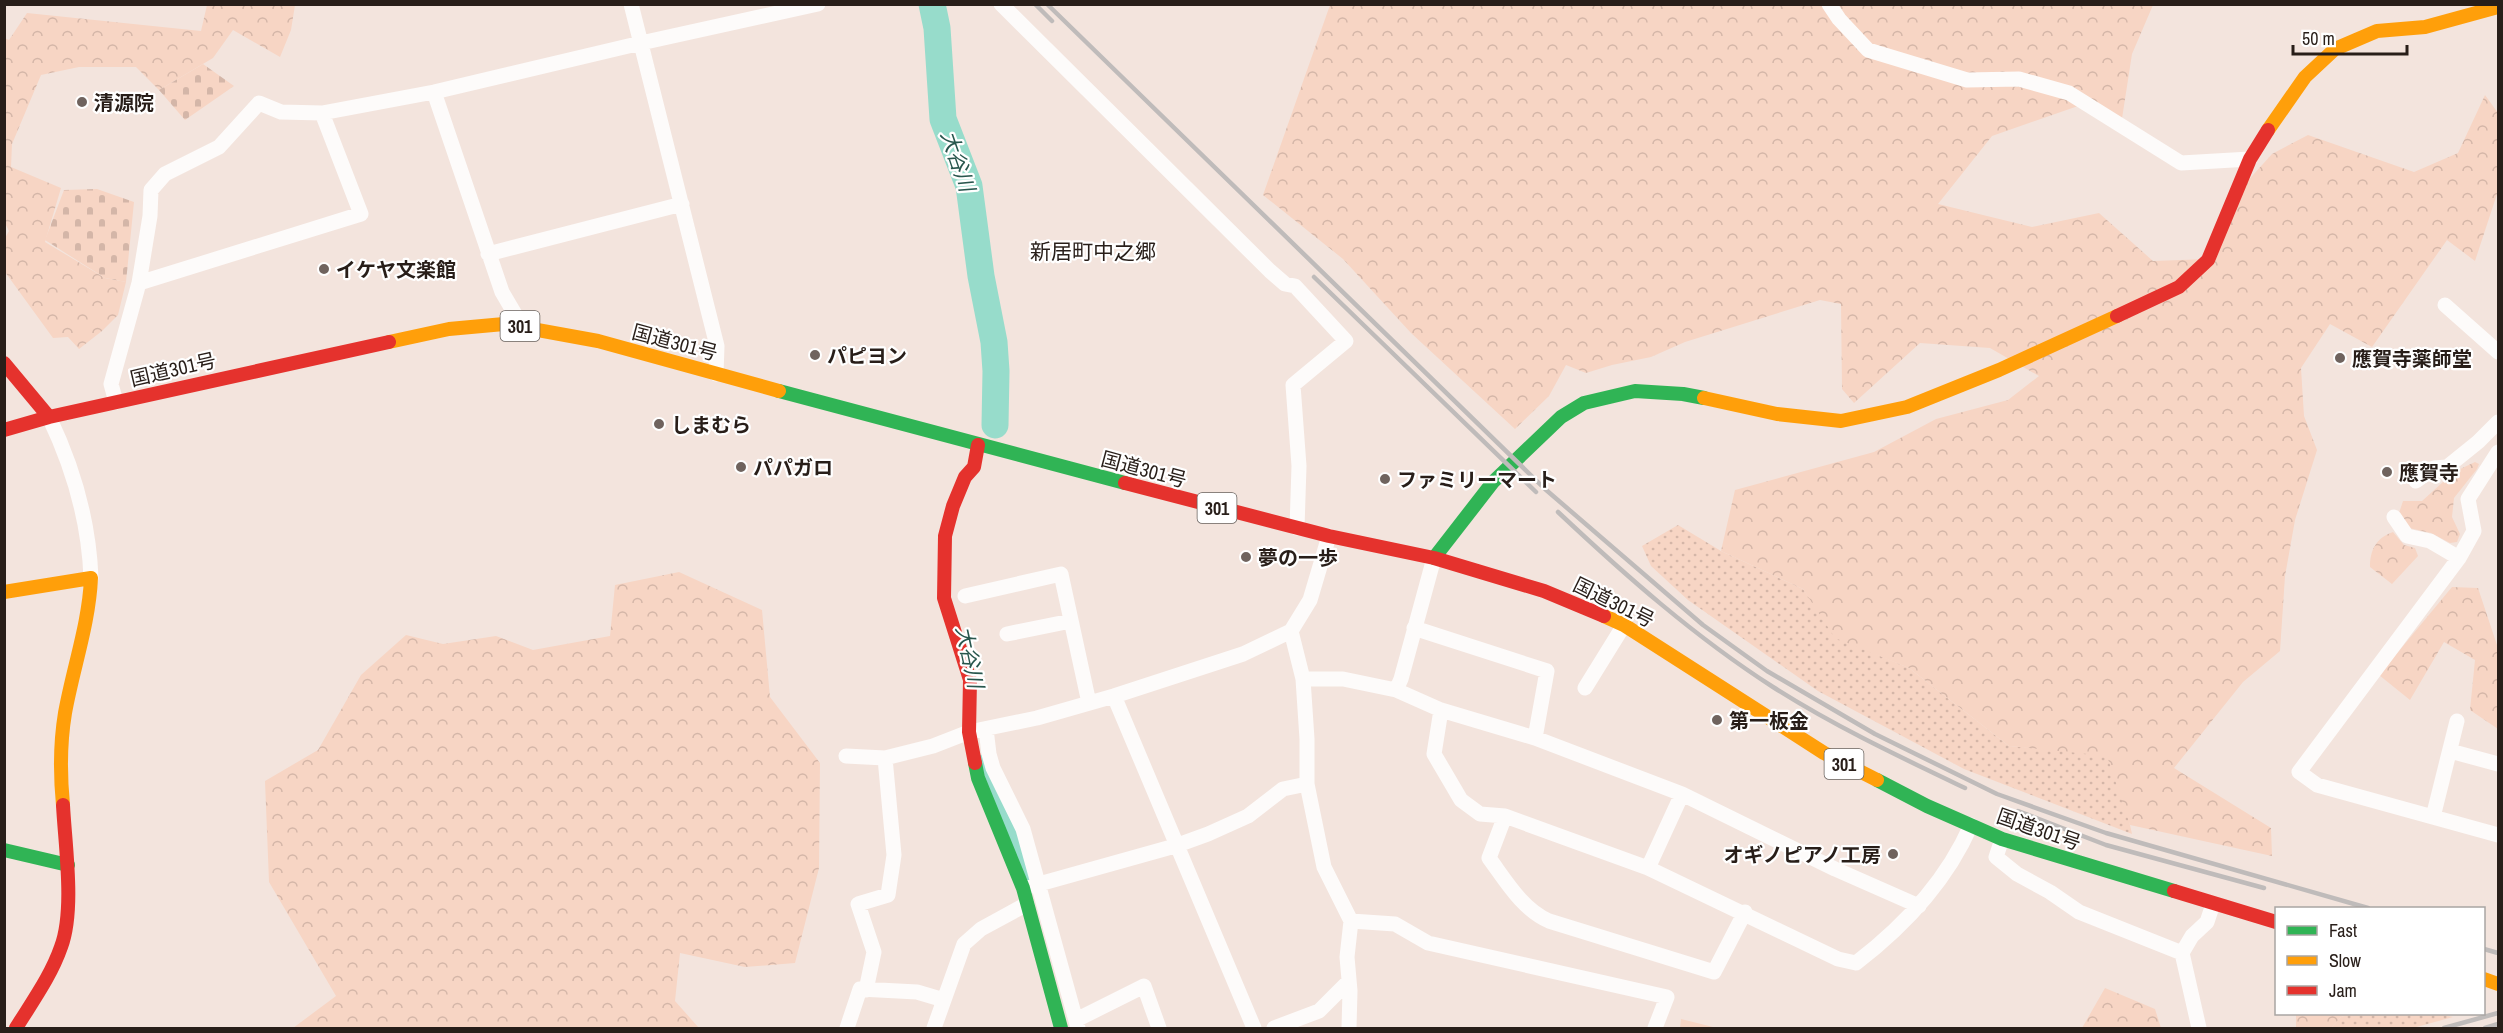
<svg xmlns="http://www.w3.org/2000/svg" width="2503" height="1033" viewBox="0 0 2503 1033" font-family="'Archivo Narrow','Noto Sans JP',sans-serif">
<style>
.grass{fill:url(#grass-dots)}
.forest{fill:url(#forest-crowns)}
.cemetery{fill:url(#cemetery-stones)}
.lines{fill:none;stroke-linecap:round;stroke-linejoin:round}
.river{stroke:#97dccb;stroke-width:27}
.street{stroke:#fdfbfa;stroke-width:15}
.fast{stroke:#30b455;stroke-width:14}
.slow{stroke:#ff9f0a;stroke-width:14}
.jam{stroke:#e5322d;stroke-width:14}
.rail{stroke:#bfbbba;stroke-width:4.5}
.poi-dot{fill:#6f635e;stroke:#fff;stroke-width:2}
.labels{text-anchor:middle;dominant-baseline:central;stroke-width:4.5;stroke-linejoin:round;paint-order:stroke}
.shield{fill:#fff;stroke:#68625e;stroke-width:1.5}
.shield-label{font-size:18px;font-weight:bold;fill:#281e19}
.poi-label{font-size:20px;font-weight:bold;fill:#281e19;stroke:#fff;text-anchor:start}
.street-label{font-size:20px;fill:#281e19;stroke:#fff}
.water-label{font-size:21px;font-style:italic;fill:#28564d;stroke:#fff}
.neighbourhood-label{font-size:21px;fill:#281e19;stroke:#fff}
</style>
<defs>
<pattern id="grass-dots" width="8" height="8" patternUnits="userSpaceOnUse" patternTransform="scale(1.5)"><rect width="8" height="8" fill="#f7d5c4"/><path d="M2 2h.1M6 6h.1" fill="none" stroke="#d4b6a8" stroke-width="1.8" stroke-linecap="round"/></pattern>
<pattern id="forest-crowns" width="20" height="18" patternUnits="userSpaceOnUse" patternTransform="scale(1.5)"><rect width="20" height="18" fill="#f7d5c4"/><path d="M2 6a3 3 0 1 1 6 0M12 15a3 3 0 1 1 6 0" fill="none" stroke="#d4b6a8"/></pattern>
<pattern id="cemetery-stones" width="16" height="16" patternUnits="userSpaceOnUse" patternTransform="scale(1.5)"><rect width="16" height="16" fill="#f7d5c4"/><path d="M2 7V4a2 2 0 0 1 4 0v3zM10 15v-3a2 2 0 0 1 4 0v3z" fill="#d4b6a8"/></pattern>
</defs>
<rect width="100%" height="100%" fill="#f3e4dd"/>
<path class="grass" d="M 1678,525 L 1721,551 L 1803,589 L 1838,638 L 1909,668 L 2009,746 L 2114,754 L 2132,834 L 1964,769 L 1818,691 L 1688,600 L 1651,566 L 1642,546 Z
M 2352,1014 L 2439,1014 L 2453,1017 L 2413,1028 L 2331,1028 L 2341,1017 Z"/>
<path class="forest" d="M 207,5 L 295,5 L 291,30 L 280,57 L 233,30 L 213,58 L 159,90 L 136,67 L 79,67 L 41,75 L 12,144 L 11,167 L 61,188 L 45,242 L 105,278 L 126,282 L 118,315 L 102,331 L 79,349 L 68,337 L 53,338 L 5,272 L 5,238 L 9,231 L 4,221 L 4,38 L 9,40 L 27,13 L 201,31 Z
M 1330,5 L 2153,5 L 2132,54 L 2121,125 L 2081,105 L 1992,136 L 1938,204 L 2032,227 L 2099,213 L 2153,261 L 2208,259 L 2234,196 L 2272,154 L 2308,135 L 2414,172 L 2458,153 L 2485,95 L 2498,113 L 2498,191 L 2475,261 L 2447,240 L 2372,347 L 2330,324 L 2301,368 L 2304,416 L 2317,450 L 2295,520 L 2285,576 L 2280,651 L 2243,682 L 2174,768 L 2271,828 L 2272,856 L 2130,825 L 2107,756 L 2009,746 L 1909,668 L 1835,638 L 1803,589 L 1721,551 L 1735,490 L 1874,452 L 1936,419 L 2008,400 L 2039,376 L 1990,348 L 1920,343 L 1854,403 L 1842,389 L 1841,304 L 1820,300 L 1685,342 L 1651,357 L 1612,365 L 1586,373 L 1566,365 L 1549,396 L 1515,429 L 1411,333 L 1343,259 L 1263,195 Z
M 2475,462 L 2479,464 L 2477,469 L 2454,498 L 2452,517 L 2460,534 L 2457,542 L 2450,543 L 2431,533 L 2409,528 L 2399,513 L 2403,501 L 2422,501 L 2454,472 Z
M 2393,532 L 2404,545 L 2415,548 L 2418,556 L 2392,584 L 2370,567 C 2370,550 2376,538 2393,532 Z
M 679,572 L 762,610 L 770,697 L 820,763 L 819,868 L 795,963 L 745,967 L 680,953 L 675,1001 L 699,1028 L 293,1028 L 336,996 L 269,882 L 265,781 L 318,750 L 361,675 L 406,635 L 443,644 L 496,636 L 533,650 L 610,636 L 615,585 Z
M 2452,587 L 2478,588 L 2498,648 L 2498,729 L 2470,710 L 2475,660 L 2444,642 L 2410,700 L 2379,675 Z
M 2105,988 L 2155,1009 L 2161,1028 L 2082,1028 Z
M 2296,1014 L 2352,1014 L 2341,1017 L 2331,1028 L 2296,1028 Z
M 1681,1019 L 1717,1028 L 1680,1028 Z"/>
<path class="cemetery" d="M 203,64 L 234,86 L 185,120 L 159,90 Z
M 97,189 L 134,202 L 126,282 L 105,278 L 45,240 L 64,190 Z"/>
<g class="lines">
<path class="river" d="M 932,4 L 937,28 L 943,119 L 969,186 L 981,276 L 994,342 L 996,371 L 995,425
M 984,768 L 1014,831 L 1029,880"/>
<path class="street" d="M 631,4 L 717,346 L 716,374
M 1001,4 L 1270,271 L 1285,284 L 1295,286 L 1346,341 L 1293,385 L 1299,466 L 1297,528
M 1829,4 L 1839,19 L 1868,50 L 1967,80 L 2019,79 L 2069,93 L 2181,163 L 2250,159
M 434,92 L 502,292 L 522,326
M 488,254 L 682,204
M 139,283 L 361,214 L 322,113
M 2445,305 L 2498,352
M 116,402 L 111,384 L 139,283 L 150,216 L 151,190 L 165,174 L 219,147 L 259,103 L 281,112 L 322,113 L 434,92 L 641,43 L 818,4
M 49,417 C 73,467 89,523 91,578
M 2498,452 L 2468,499 L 2474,531 L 2459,558 L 2299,772 L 2317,785 L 2498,835
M 2416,481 L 2434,468 L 2447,467 L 2478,442 L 2498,422
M 2394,517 L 2407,536 L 2430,541 L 2459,558
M 965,596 L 1061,574 L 1089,703
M 1414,628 L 1547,671 L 1535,738
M 1291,631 L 1303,679 L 1307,739 L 1307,784 L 1324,867 L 1351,921 L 1347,957 L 1350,991 L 1349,1028
M 1007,634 L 1071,621
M 1303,679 L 1343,679 L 1396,690 L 1441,710 L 1535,738 L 1682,794 L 1835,869 L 1919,906
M 1585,688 L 1624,625
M 1396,690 L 1401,679 L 1434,558
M 1114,696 L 1254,1028
M 1441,710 L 1434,754 L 1461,800 L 1480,814 L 1505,816 L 1648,868 L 1838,959 L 1856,963 C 1903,927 1947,880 1971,825
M 986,729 L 989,754 L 993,768 L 1023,829 L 1078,1028
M 2450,751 L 2498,764
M 846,756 L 885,758 L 933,746 L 969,732 L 1037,718 L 1114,696 L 1243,654 L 1291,631 L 1310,600 L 1329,536
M 1505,816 L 1489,858 C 1506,881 1522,909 1549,921 L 1714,972 L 1745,912
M 2433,817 L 2457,721
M 2002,839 L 1996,857 L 2017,874 L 2050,892 L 2079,912 L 2182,953
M 1648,868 L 1682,794
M 1032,886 L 1175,846 L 1208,834 L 1248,816 L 1283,789 L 1307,784
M 1351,921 L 1395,924 L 1428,943 L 1667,997 L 1655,1028
M 866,990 L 874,952 L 858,904 L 888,895 L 894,855 L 885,758
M 1076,1020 L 1144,986 L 1159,1028
M 847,1028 L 860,989 L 917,992 L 944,1000
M 934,1028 L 964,944 L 981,929 L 1027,904
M 1274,1028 L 1319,1011 L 1349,981
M 2199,1028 L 2182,953 L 2192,936 L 2207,922 L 2213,904"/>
<path class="fast" d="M 779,391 L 1125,483
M 1434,558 L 1493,482 L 1561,417 L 1584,403 L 1635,391 L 1683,394 L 1704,398
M 975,763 L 978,778 L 1023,888 L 1061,1028
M 1877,780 L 1927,806 L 2002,839 L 2174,891
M 4,850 L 68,865"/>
<path class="slow" d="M 2268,130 L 2305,77 L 2335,49 L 2377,31 L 2425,27 L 2498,7
M 389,342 L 449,329 L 504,324 L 598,341 L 779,391
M 1704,398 L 1777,414 L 1841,421 L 1907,407 L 1999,370 L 2117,316
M 4,592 L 91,578 C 89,624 73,668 65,713 C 60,743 60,774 63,805
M 1604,616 L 1624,625 L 1824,753 L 1877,780
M 2484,979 L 2498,984"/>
<path class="jam" d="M 2117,316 L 2179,287 L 2208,260 L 2250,159 L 2268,130
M 4,363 L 49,417 L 389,342
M 4,430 L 49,417
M 1125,483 L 1329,536 L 1434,558 L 1544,591 L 1604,616
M 975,763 L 969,732 L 970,680 L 944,598 L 945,536 L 953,506 L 965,477 L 974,467 L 978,445
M 2174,891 L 2276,922
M 16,1028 C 32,1002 51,976 61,947 C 75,910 65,845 63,805"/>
<path class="rail" d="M 1035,4 L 1052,21
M 1047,4 L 1545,489 L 1703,625 L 1767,671 L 1875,734 L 1997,794 L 2106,833 L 2368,908
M 1314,277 L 1536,492
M 1558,512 C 1625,575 1695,637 1773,687 C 1834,726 1900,757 1965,788
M 2018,811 L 2106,845 L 2264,888
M 2484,949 L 2498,953
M 2444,1028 L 2498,1013
M 2485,1028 L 2498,1024"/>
</g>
<g class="poi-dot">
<circle cx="82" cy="102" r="6"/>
<circle cx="324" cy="269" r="6"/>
<circle cx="815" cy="355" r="6"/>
<circle cx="2340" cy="358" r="6"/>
<circle cx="659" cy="424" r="6"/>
<circle cx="741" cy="467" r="6"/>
<circle cx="2387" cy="472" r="6"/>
<circle cx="1385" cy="479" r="6"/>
<circle cx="1246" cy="557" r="6"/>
<circle cx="1717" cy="720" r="6"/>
<circle cx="1893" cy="854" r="6"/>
</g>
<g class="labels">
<g class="shield">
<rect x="500.5" y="311" width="39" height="30" rx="4.5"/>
<rect x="1197.5" y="493" width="39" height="30" rx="4.5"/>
<rect x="1824.5" y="749" width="39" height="30" rx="4.5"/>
</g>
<g class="shield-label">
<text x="520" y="326">301</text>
<text x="1217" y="508">301</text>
<text x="1844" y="764">301</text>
</g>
<g class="poi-label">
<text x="94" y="102">清源院</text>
<text x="336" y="269">イケヤ文楽館</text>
<text x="827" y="355">パピヨン</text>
<text x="2352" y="358">應賀寺薬師堂</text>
<text x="671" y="424">しまむら</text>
<text x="753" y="467">パパガロ</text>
<text x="2399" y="472">應賀寺</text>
<text x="1397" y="479">ファミリーマート</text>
<text x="1258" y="557">夢の一歩</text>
<text x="1729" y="720">第一板金</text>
<text x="1881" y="854" text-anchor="end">オギノピアノ工房</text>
</g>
<g class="street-label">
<text transform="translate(675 342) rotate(15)">国道301号</text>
<text transform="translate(173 369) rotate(-13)">国道301号</text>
<text transform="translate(1144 469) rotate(15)">国道301号</text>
<text transform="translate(1614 602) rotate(26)">国道301号</text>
<text transform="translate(2039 829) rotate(19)">国道301号</text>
</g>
<g class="water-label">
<text transform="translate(958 161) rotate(71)">大谷川</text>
<text transform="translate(970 657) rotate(78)">大谷川</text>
</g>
<g class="neighbourhood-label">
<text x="1093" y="251">新居町中之郷</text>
</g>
</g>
<rect width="2503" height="1033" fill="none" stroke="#281e19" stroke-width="12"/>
<rect x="2275" y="907" width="210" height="108" fill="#ffffff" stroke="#a9a5a3" stroke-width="1.5"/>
<rect x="2287" y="926" width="30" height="9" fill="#30b455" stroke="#a9a5a3" stroke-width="1.5"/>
<text x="2329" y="937" font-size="18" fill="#281e19">Fast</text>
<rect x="2287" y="956" width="30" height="9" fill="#ff9f0a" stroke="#a9a5a3" stroke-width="1.5"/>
<text x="2329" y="967" font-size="18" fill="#281e19">Slow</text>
<rect x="2287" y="986" width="30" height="9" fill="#e5322d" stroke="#a9a5a3" stroke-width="1.5"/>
<text x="2329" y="997" font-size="18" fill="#281e19">Jam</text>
<path d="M2293 45v9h114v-9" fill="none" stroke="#281e19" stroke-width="3"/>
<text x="2302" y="45" font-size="18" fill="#281e19" stroke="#ffffff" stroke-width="4.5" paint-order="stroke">50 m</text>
</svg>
